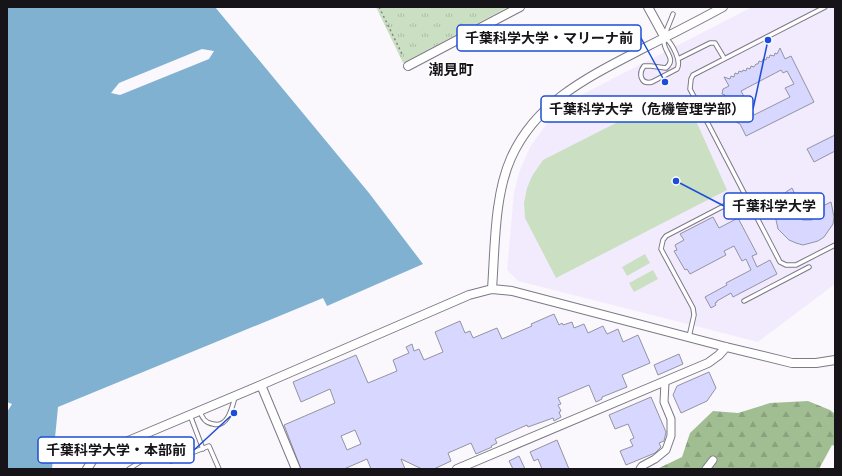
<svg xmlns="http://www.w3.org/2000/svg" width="842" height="476" viewBox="0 0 842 476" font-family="'Golos Text','Noto Sans JP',sans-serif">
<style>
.education{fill:#f2ebfd}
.grass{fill:url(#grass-tufts)}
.forest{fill:url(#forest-firs)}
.pitch{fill:#cbe0c2}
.water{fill:#81b1d0}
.pier{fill:#faf8fd}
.building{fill:#d7d7ff;stroke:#9393a1;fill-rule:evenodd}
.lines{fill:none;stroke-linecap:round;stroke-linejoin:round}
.service-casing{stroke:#7e7986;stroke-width:5.5}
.minor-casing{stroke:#7e7986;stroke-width:9}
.tertiary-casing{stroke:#7e7986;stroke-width:10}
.path{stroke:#848286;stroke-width:1.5;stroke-dasharray:2 3;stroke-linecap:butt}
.service{stroke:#fff;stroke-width:3.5}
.minor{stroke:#fff;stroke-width:7}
.tertiary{stroke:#fff;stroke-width:8}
.labels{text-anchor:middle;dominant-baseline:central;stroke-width:3;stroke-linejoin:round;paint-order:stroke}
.quarter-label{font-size:15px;font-weight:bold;fill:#161418;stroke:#fff}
.leader{fill:none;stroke:#1d4ed8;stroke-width:1.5}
.callout-dot{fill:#1d4ed8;stroke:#fff;stroke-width:1.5}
.callout{fill:#fff;stroke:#1d4ed8;stroke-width:1.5}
.callout-label{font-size:14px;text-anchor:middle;font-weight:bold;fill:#161418}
</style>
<defs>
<pattern id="grass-tufts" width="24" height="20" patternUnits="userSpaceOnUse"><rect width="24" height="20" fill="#cbe0c2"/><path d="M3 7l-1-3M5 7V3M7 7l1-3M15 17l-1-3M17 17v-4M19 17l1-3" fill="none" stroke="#aebfa6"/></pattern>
<pattern id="forest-firs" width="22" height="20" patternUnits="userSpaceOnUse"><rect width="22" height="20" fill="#a1be93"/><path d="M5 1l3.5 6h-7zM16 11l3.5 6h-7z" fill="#8aa27e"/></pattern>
</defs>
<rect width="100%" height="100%" fill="#faf8fd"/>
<path class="education" d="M 752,7 L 835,7 L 835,284 L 758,342 L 518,281 L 507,270 L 514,192 L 520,170 L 530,147 L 545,126 L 561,109 L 585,93 Z"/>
<path class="grass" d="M 376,7 L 508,7 L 403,63 Z"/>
<path class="forest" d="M 808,401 L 830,410 L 835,414 L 835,446 L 832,445 L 819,469 L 657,469 L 682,457 L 690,433 L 713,411 L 738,413 L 770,403 Z"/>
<path class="pitch" d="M 669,96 L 678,101 L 688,103 L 727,190 L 556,278 L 525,218 L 524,203 L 527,188 L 532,176 L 543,160 Z
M 645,254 L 650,263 L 627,276 L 622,267 Z
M 653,270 L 658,279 L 634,292 L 629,283 Z"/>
<path class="water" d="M 7,7 L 215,7 L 369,193 L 423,264 L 327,306 L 323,298 L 58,407 L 52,469 L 7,469 L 7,412 L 12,404 L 7,402 Z"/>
<path class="pier" d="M 202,49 L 214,51 L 209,59 L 120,95 L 111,93 L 119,83 Z"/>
<path class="building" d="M 780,48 L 785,59 L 791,56 L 814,102 L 746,136 L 740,124 L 736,122 L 737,119 L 734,118 L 735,116 L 732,114 L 733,111 L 730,110 L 731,107 L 728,106 L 729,103 L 726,102 L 727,100 L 724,98 L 725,95 L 722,94 L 723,89 L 729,86 L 724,77 L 730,79 L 731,76 L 734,77 L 735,73 L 738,74 L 739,71 L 742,72 L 743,70 L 746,71 L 747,68 L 750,69 L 751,66 L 754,67 L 756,64 L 758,64 L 759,61 L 762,62 L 763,59 L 766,60 L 767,57 L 769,58 L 770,55 L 774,56 L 775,53 L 777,54 ZM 781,70 L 783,73 L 787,71 L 794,84 L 785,88 L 790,97 L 754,115 L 741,91 Z
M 835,135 L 835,151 L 814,162 L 807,149 Z
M 792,188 L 802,209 L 795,215 L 803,220 L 812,220 L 810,212 L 831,202 L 834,217 L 833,224 L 824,237 L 818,241 L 803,245 L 796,243 L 789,240 L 778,229 L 775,215 L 778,202 L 786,192 Z
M 713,217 L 719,228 L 738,218 L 757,254 L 752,256 L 757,267 L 770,260 L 777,274 L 733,297 L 731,293 L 717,301 L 717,302 L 715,303 L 716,305 L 711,308 L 705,297 L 727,285 L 726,283 L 751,270 L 746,259 L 742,261 L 734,246 L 724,251 L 726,255 L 690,274 L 687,269 L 685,270 L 674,251 L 677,250 L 675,245 L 684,240 L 680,234 Z
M 554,314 L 559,325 L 562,323 L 563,325 L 572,322 L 574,328 L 584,324 L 588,333 L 603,326 L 607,334 L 618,329 L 623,342 L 638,335 L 650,363 L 622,375 L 627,387 L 602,397 L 602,399 L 596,402 L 589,385 L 558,398 L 561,404 L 558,405 L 561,411 L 559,412 L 561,417 L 554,421 L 553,418 L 528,427 L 527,425 L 495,439 L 497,443 L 491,446 L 492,447 L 476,454 L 471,443 L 448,453 L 451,461 L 434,469 L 422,469 L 401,459 L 405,469 L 371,469 L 367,459 L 344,469 L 301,469 L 284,425 L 335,403 L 330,389 L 301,402 L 293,382 L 356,355 L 368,383 L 397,371 L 393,360 L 409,353 L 406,347 L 412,344 L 414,351 L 419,349 L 424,360 L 443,352 L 435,332 L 460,321 L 465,333 L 470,331 L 473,338 L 497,328 L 502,339 L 532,326 L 531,324 ZM 355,430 L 361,444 L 347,450 L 341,436 Z
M 679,354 L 683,364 L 658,375 L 654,365 Z
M 709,372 L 716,388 L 707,401 L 681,413 L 673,395 L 677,386 Z
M 651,397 L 666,432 L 664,441 L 659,443 L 661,447 L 655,453 L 626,465 L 620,451 L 633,446 L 630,440 L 634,438 L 628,424 L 615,429 L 609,415 Z
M 557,440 L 569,469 L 542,469 L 538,459 L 534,461 L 530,452 Z
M 519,456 L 525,469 L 513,469 L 509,461 Z"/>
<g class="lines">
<g class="service-casing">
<path id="service" d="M 825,7 L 693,75 L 691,79 L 690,89 L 780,262 L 786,265 L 796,265 L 835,245
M 666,38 C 672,44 682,61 677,69 L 652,82 C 641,85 638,74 644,66 L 651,66 L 666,68 C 677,59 664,52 664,42 C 664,33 670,23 673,14
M 678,59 L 710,43 L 715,43 L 724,58
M 744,301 L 809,267
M 689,337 L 694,315 L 693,308 L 661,249 L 663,240 L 666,236 L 745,195
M 200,411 C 202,418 205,423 213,424 C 228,428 232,408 235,397
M 190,415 L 203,449
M 129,469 L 146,458 L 167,452 L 171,461 L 209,446 L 219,469"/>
</g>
<g class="minor-casing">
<path id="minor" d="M 640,469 L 642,466 L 655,459 L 666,450 L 671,436 L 671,419 L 664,402 L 665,382
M 706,469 L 713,460"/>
</g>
<g class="tertiary-casing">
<path id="tertiary" d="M 648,7 L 665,38
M 408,66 L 520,7
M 492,289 C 495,249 494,196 511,158 C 536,102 588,77 640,50 C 668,36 696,22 723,7
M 261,385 L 296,469
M 87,469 L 94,458 L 102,452 L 261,385 L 469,295 L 492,289 L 512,291 L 726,347 L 792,363 L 816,363 L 835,360
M 457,469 L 708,363 L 719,355 L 726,347"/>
</g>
<path class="path" d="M 379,7 L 403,56"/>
<use href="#service" class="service"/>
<use href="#minor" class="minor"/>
<use href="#tertiary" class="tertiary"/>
</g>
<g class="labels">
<g class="quarter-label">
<text x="451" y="69">潮見町</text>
</g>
</g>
<path class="leader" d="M665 82L641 38M768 40L753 109M676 181L724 206M234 413L194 450"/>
<g class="callout-dot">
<circle cx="665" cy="82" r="4"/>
<circle cx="768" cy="40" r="4"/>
<circle cx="676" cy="181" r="4"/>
<circle cx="234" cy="413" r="4"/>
</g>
<g class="callout">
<rect x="457" y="25" width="184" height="26" rx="4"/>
<rect x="541" y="96" width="212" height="26" rx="4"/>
<rect x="724" y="193" width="100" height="26" rx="4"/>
<rect x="38" y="437" width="156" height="26" rx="4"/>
</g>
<g class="callout-label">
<text x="549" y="43">千葉科学大学・マリーナ前</text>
<text x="647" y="114">千葉科学大学（危機管理学部）</text>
<text x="774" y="211">千葉科学大学</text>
<text x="116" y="455">千葉科学大学・本部前</text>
</g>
<rect width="842" height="476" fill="none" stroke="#161418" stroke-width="16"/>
</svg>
